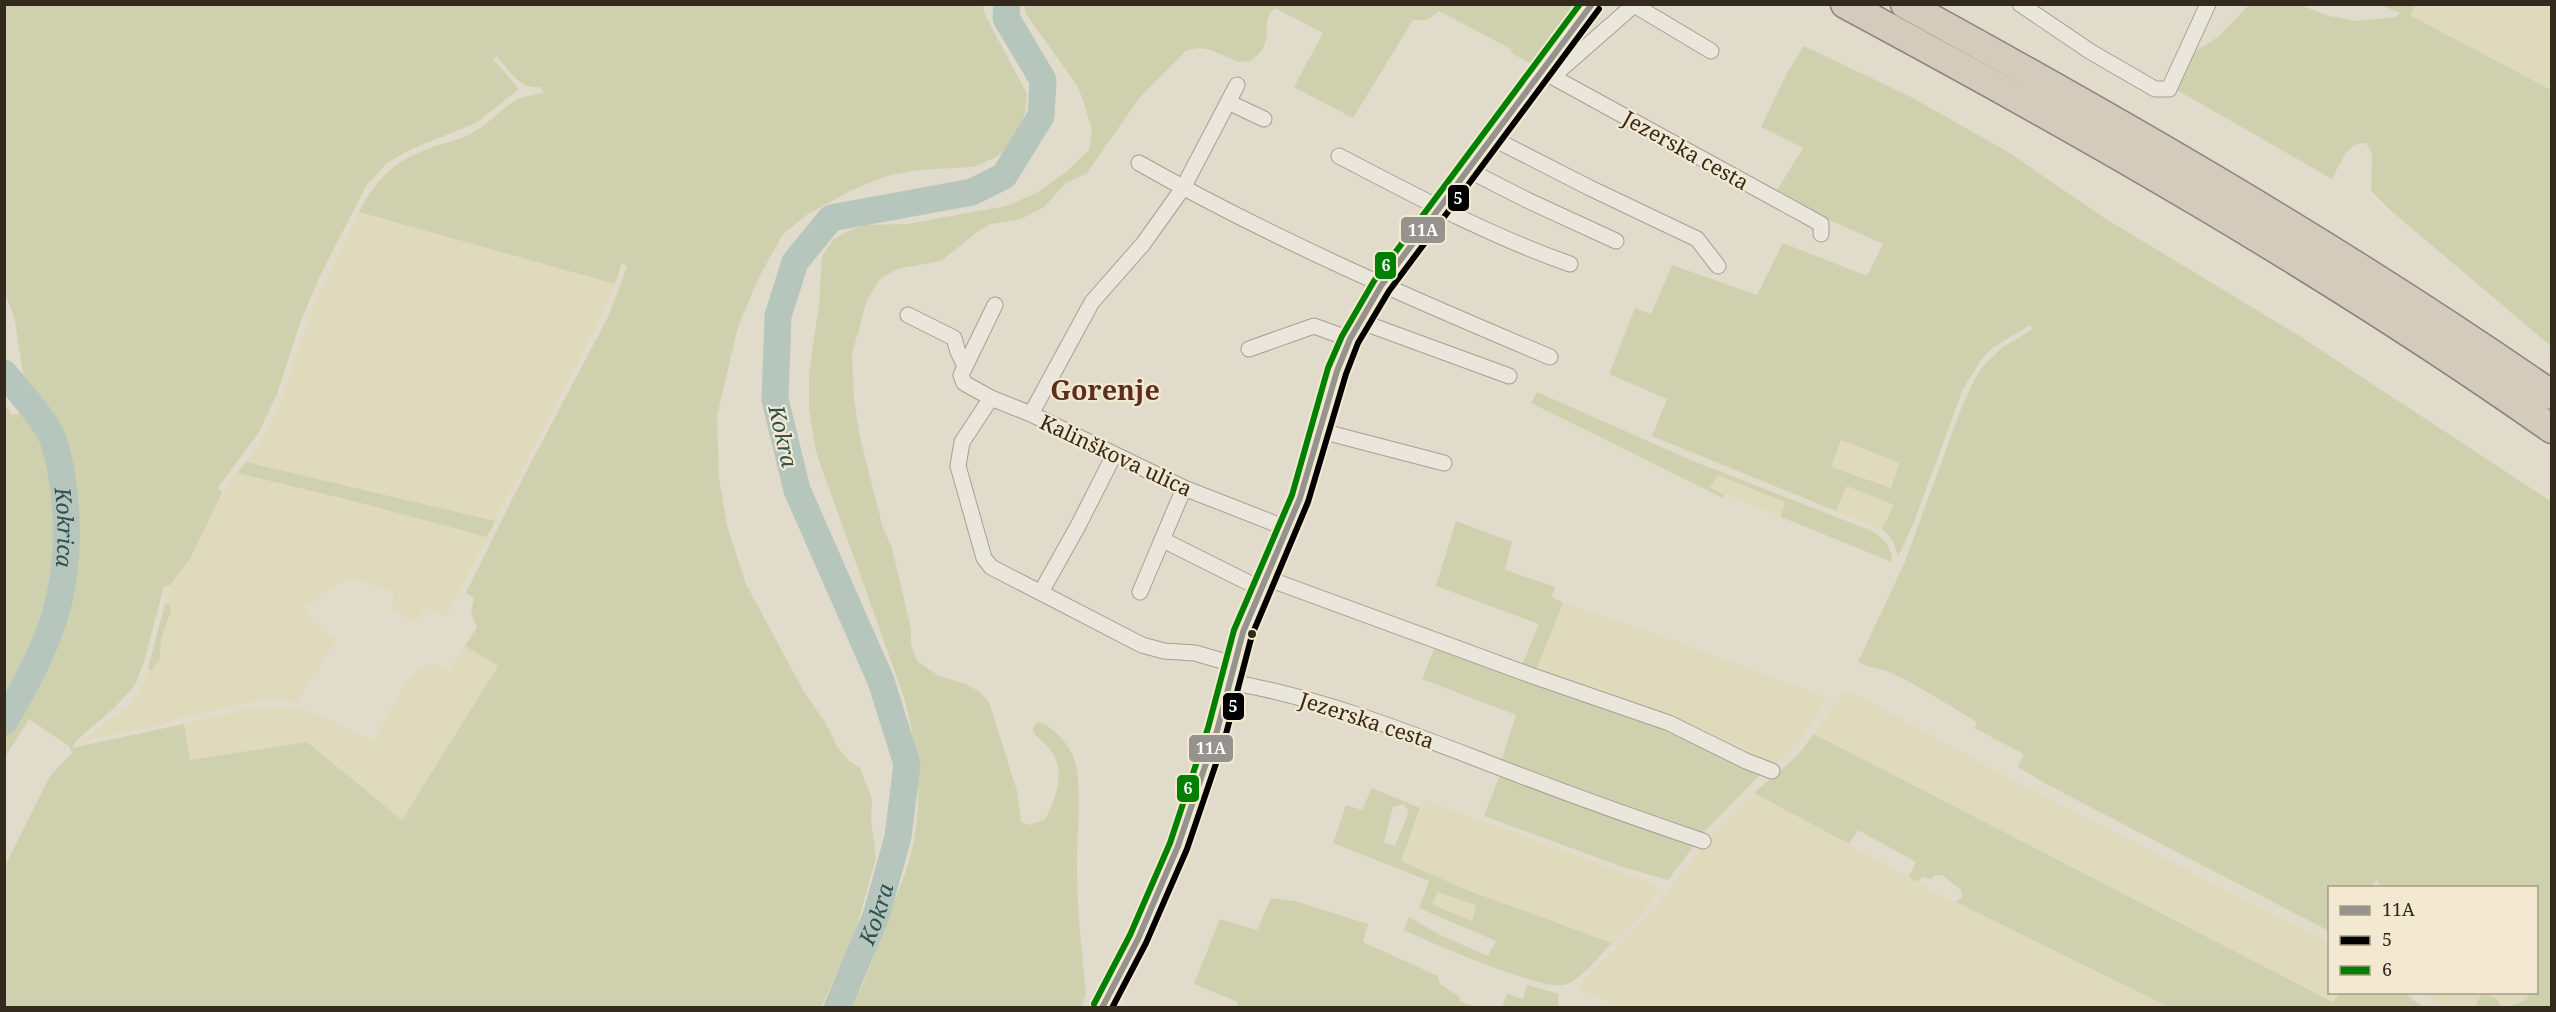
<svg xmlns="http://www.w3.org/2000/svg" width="2556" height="1012" viewBox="0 0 2556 1012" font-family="'Noto Serif',serif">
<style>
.farmland{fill:#e0dabc}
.green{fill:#cfd1ae;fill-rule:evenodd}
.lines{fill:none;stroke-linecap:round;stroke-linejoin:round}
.river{stroke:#b6c6bc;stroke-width:27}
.minor-casing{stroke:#a6a094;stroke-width:17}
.tertiary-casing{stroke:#a6a094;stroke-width:22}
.motorway-casing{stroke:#8c857b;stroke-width:31}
.minor{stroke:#eae6dc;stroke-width:15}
.tertiary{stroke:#eae6dc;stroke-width:20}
.motorway{stroke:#d4cbbc;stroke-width:28}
.bus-1-casing{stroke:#f3e9d0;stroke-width:10}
.bus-2-casing{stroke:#f3e9d0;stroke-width:10}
.bus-3-casing{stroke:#f3e9d0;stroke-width:10}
.bus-1{stroke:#96938f;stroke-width:6}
.bus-2{stroke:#000;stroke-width:6}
.bus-3{stroke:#008000;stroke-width:6}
.bus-dot{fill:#33291d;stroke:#f3e9d0;stroke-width:2}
.labels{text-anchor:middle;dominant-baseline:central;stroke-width:4.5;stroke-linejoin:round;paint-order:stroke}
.street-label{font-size:21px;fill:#33291d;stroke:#f3e9d0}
.water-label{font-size:22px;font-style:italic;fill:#2d5251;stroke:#f3e9d0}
.district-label{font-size:27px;font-weight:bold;fill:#5d2e20;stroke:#f3e9d0}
.line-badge{stroke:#f3e9d0;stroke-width:2}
.badge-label{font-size:16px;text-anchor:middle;font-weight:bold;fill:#fff}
</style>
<rect width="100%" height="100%" fill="#e1dbcb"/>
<path class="farmland" d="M 2415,5 L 2551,5 L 2551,90 L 2409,15 Z
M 359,212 L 615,284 L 595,329 L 495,521 L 246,462 L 266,433 L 276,414 L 313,309 Z
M 1841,440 L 1899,463 L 1891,489 L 1831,467 Z
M 237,473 L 357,502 L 487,537 L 455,601 L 445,616 L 424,608 L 416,623 L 391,610 L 394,592 L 357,580 L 339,583 L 306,607 L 315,624 L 337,639 L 296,703 L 274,700 L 251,702 L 183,717 L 158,726 L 87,740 L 87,737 L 131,704 L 143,685 L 148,669 L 153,670 L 160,659 L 161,640 L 171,611 L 170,606 L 165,604 L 169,586 L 190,559 L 212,510 Z
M 1717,475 L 1785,502 L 1781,517 L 1710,488 Z
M 1847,486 L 1895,505 L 1882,529 L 1836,511 Z
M 1563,603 L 1651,632 L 1828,698 L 1794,747 L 1779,761 L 1771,764 L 1535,673 Z
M 465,646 L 498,666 L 402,820 L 307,742 L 189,760 L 184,724 L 252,708 L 292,707 L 310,711 L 373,741 L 410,676 L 423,666 L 438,664 L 450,670 Z
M 1844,692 L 1852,692 L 2009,778 L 2329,943 L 2330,992 L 2340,993 L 2334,1002 L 1814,734 Z
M 1754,793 L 1940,895 L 1988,916 L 2169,1007 L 1623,1008 L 1581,989 L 1581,985 L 1651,913 L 1714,832 Z
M 1425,800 L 1656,885 L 1659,891 L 1643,912 L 1612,943 L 1467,890 L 1400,861 Z
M 1438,891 L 1476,905 L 1472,921 L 1432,903 Z
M 2424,993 L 2531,993 L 2527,999 L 2509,1006 L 2479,998 L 2476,1008 L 2443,1007 Z"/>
<path class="green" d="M 5,4 L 983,5 L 985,15 L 1027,94 L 1025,113 L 1016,142 L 996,157 L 974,167 L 918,170 L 887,176 L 852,190 L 808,214 L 783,234 L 759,277 L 738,327 L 717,416 L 719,479 L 728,529 L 746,584 L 804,692 L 825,722 L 838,748 L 849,761 L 860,768 L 872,799 L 871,819 L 876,858 L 853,939 L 821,1007 L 5,1007 L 5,866 L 50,776 L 72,753 L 69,746 L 29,719 L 5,757 L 5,734 L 24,703 L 49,650 L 59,622 L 70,581 L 74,538 L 71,503 L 54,422 L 42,407 L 23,373 L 14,316 L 5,294 ZM 497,56 C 508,70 521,90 540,87 L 544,93 C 534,95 522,96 513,102 C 496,114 484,128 464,137 C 455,141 443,143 433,147 C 396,160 377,177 359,212 L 615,284 L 622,263 L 627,267 L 609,315 L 515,493 L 466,593 L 474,598 L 471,613 L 477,627 L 465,646 L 498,666 L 402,820 L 307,742 L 190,760 L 184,724 L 72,748 L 77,740 L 114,708 L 135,685 L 144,662 L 164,586 L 169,586 L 190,559 L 222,493 L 218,488 L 259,432 L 277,394 L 300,323 L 320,276 L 366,186 L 386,164 L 409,150 L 476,123 L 519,89 L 493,59 Z
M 2250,4 L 2300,5 L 2329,16 L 2357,21 L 2396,17 L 2400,13 L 2381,5 L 2415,5 L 2410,15 L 2551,90 L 2551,346 L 2390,210 L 2371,191 L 2372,154 L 2366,143 C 2347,142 2340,164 2332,179 L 2177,90 L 2188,60 L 2197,50 L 2218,37 Z
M 1024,5 L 1576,5 L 1532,64 L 1513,54 L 1511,49 L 1439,11 L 1427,20 L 1413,20 L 1353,118 L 1294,87 L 1323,33 L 1275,8 C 1262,18 1270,33 1264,46 C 1262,52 1255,57 1250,61 L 1238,62 L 1211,50 L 1199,48 L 1187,50 L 1140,97 L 1087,173 L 1066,183 L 1044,207 L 1021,219 L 991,224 L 977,232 L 941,261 L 897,269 L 880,279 L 867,300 L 852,354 L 854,398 L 859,433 L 883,528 L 892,548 L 911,629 L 911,644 L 917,661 L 939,676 L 966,684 L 980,692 L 989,702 L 1017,791 L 1021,822 L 1030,825 L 1045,819 C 1055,802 1065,773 1053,754 C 1048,746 1039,739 1033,732 L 1033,726 L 1038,722 C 1051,725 1068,743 1073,756 C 1084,784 1076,838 1077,870 C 1077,911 1082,952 1086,993 L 1082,1007 L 851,1007 C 867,981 875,952 886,922 C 892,905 900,889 906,871 C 925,812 920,753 903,694 L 816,452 L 809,409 L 809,373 L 819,305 L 822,256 L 834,239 L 848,231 L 866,225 L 907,224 L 1006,206 L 1037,193 L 1067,171 L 1089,150 L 1092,130 L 1082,97 L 1076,84 L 1026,14 Z
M 1804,46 L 1911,97 L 2008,152 L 2106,219 L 2298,335 L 2552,502 L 2552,995 L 2549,1007 L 2476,1007 L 2479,998 L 2484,994 L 2496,998 L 2501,1006 C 2513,1007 2524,1003 2531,993 L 2536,992 L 2536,888 L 2384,888 L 2376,880 L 2372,887 L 2330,888 L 2329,931 L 2048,785 L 2018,767 L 2024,754 L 1974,728 L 1977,722 C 1948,705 1920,686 1889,672 C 1879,667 1869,669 1858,662 L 1904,564 L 1961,409 L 1974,380 L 1982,367 L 2003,347 L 2033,329 L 2030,325 L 1992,348 L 1981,360 L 1963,389 L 1914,522 L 1898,557 C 1895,545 1892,536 1882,529 L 1894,505 L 1847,486 L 1836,511 L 1652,436 L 1667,399 L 1609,374 L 1635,308 L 1651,314 L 1672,265 L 1757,295 L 1783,243 L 1867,276 L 1883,244 L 1774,195 L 1803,148 L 1761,127 L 1787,73 ZM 1841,440 L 1899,463 L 1891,488 L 1831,467 Z
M 1537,392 L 1693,461 L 1867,529 C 1881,536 1892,544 1892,562 L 1781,517 L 1785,502 L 1717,475 L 1710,488 L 1724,494 L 1723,498 L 1531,403 Z
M 5,404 L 12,415 L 22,412 C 43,422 47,443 52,465 C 75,556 53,634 5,713 Z
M 246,462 L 495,521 L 487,537 L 357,502 L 237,473 Z
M 1456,521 L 1512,542 L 1505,570 L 1555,587 L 1552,597 L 1563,603 L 1535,673 L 1521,667 L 1539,624 L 1436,586 Z
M 165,604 L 170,606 L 171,611 L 161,640 L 160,659 L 152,670 L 148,669 Z
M 1435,647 L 1641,716 L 1761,774 L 1701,835 L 1500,765 L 1516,715 L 1422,679 Z
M 1814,734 L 2333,1002 L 2340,993 L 2404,993 L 2423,1007 L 2169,1007 L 1956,902 L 1962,897 L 1961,890 L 1942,875 L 1935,875 L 1931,879 L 1922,877 L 1918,882 L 1909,877 L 1916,862 L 1858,830 L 1849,844 L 1754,793 L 1796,757 Z
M 1501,772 L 1697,842 L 1668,880 L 1623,867 L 1484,816 Z
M 1372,788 L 1420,808 L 1401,861 L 1467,890 L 1612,943 C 1602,953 1578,983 1564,985 C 1540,990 1431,943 1404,930 L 1409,917 L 1440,935 L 1488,956 L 1496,941 L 1419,908 L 1429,881 L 1333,843 L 1346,805 L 1362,810 ZM 1403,804 L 1409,811 L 1395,846 L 1384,842 L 1393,807 ZM 1438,892 L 1476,905 L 1472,921 L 1432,904 Z
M 1271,898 L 1295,901 L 1368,924 L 1363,942 L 1438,976 L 1440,984 L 1460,997 L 1459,1001 L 1475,1007 L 1236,1007 L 1238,1002 L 1194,984 L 1220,919 L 1257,930 Z
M 1527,985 L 1559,994 L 1558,1007 L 1502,1007 L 1507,994 L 1523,999 Z"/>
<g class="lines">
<g class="river">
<path id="s1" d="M 4,373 C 18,390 42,416 51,435 C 60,455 63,481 65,502 C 73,591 49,647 4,722"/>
<path id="s2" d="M 837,1008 L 876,916 L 898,837 L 907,764 L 881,681 L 797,490 L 775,399 L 778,316 L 795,262 L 831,218 L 972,192 L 1004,176 L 1041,116 L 1043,80 L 1006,18 L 1007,4"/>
</g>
<g class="minor-casing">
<path id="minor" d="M 2020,4 L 2091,52 L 2155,89 L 2169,89 L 2208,4
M 1634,5 L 1711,51
M 1542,71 L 1821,224 L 1821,234
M 1553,76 L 1635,4
M 1237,85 L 1183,188 L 1143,244 L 1092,302 L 1031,414 L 1184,488 L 1289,529
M 1228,102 L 1264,119
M 1492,138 L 1590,188 L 1697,239 L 1718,266
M 1339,156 C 1414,195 1490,236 1570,264
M 1139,163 C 1271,238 1410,298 1550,357
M 1468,170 L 1527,200 L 1616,241
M 995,305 L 961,375 L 964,383 L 991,398 L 1031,414
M 908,315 L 954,338 L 958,352 L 965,366
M 1359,321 L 1509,376
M 1249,349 L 1314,326 L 1350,339
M 991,398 L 962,442 L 958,466 L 984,558 L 991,567 L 1142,645 L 1164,651 L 1195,653 L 1233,664
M 1321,431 L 1444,463
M 1163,540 L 1261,589
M 1266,578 L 1530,675 L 1669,723 L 1746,761 L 1772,771
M 1041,592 L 1078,526 L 1114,455
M 1140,592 L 1184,488
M 1229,682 C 1324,698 1412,734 1501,768 C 1568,794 1635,818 1703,841"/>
</g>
<g class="tertiary-casing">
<path id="tertiary" d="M 1102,1008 L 1138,939 L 1178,846 L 1217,731 L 1243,632 L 1300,498 L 1337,371 L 1350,339 L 1381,286 L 1592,4"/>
</g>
<g class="motorway-casing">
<path id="motorway" d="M 1845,4 C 2087,134 2327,271 2552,429
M 1905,4 C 2126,125 2345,251 2552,395"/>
</g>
<use href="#minor" class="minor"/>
<use href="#tertiary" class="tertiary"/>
<use href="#motorway" class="motorway"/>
<g class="bus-1-casing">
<path id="bus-1" d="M 1102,1008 L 1138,939 L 1178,846 L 1217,731 L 1243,632 L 1300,498 L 1337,371 L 1350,339 L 1381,286 L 1592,4"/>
</g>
<g class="bus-2-casing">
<path id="bus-2" d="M 1112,1008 L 1146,943 L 1187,849 L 1226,734 L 1252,635 L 1308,502 L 1346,374 L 1358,343 L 1389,291 L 1599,9"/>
</g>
<g class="bus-3-casing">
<path id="bus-3" d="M 1094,1004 L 1130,935 L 1170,843 L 1208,728 L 1234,630 L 1292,495 L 1328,368 L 1342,336 L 1374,281 L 1580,4"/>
</g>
<use href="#bus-1" class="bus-1"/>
<use href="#bus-2" class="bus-2"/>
<use href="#bus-3" class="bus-3"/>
</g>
<circle class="bus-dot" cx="1252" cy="634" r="5"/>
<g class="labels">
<g class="street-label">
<text transform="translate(1686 150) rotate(29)">Jezerska cesta</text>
<text transform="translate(1116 455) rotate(25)">Kalinškova ulica</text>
<text transform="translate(1367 720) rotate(18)">Jezerska cesta</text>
</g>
<g class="water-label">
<text transform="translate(784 436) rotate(77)">Kokra</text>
<text stroke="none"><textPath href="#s1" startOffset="172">Kokrica</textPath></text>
<text stroke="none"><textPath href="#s2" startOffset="102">Kokra</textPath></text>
</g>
<g class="district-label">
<text x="1105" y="389">Gorenje</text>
</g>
</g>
<g class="line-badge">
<rect x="1447" y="184" width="23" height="28" rx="6" fill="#000"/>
<rect x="1400" y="216" width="46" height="28" rx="6" fill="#96938f"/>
<rect x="1374" y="251" width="23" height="29" rx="6" fill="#008000"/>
<rect x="1222" y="692" width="23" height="29" rx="6" fill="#000"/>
<rect x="1188" y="734" width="46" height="29" rx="6" fill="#96938f"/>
<rect x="1176" y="774" width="24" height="29" rx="6" fill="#008000"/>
</g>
<g class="badge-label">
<text x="1458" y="204">5</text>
<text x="1423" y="236">11A</text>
<text x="1386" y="271">6</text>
<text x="1233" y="712">5</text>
<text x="1211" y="754">11A</text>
<text x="1188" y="794">6</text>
</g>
<rect width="2556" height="1012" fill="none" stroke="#33291d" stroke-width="12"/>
<rect x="2328" y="886" width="210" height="108" fill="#f3e9d0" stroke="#a69c88" stroke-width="1.5"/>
<rect x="2340" y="906" width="30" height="9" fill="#96938f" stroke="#a69c88" stroke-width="1.5"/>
<text x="2382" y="916" font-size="18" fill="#33291d">11A</text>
<rect x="2340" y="936" width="30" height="9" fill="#000000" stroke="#a69c88" stroke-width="1.5"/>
<text x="2382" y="946" font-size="18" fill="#33291d">5</text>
<rect x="2340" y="966" width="30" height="9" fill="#008000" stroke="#a69c88" stroke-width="1.5"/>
<text x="2382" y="976" font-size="18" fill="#33291d">6</text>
</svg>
